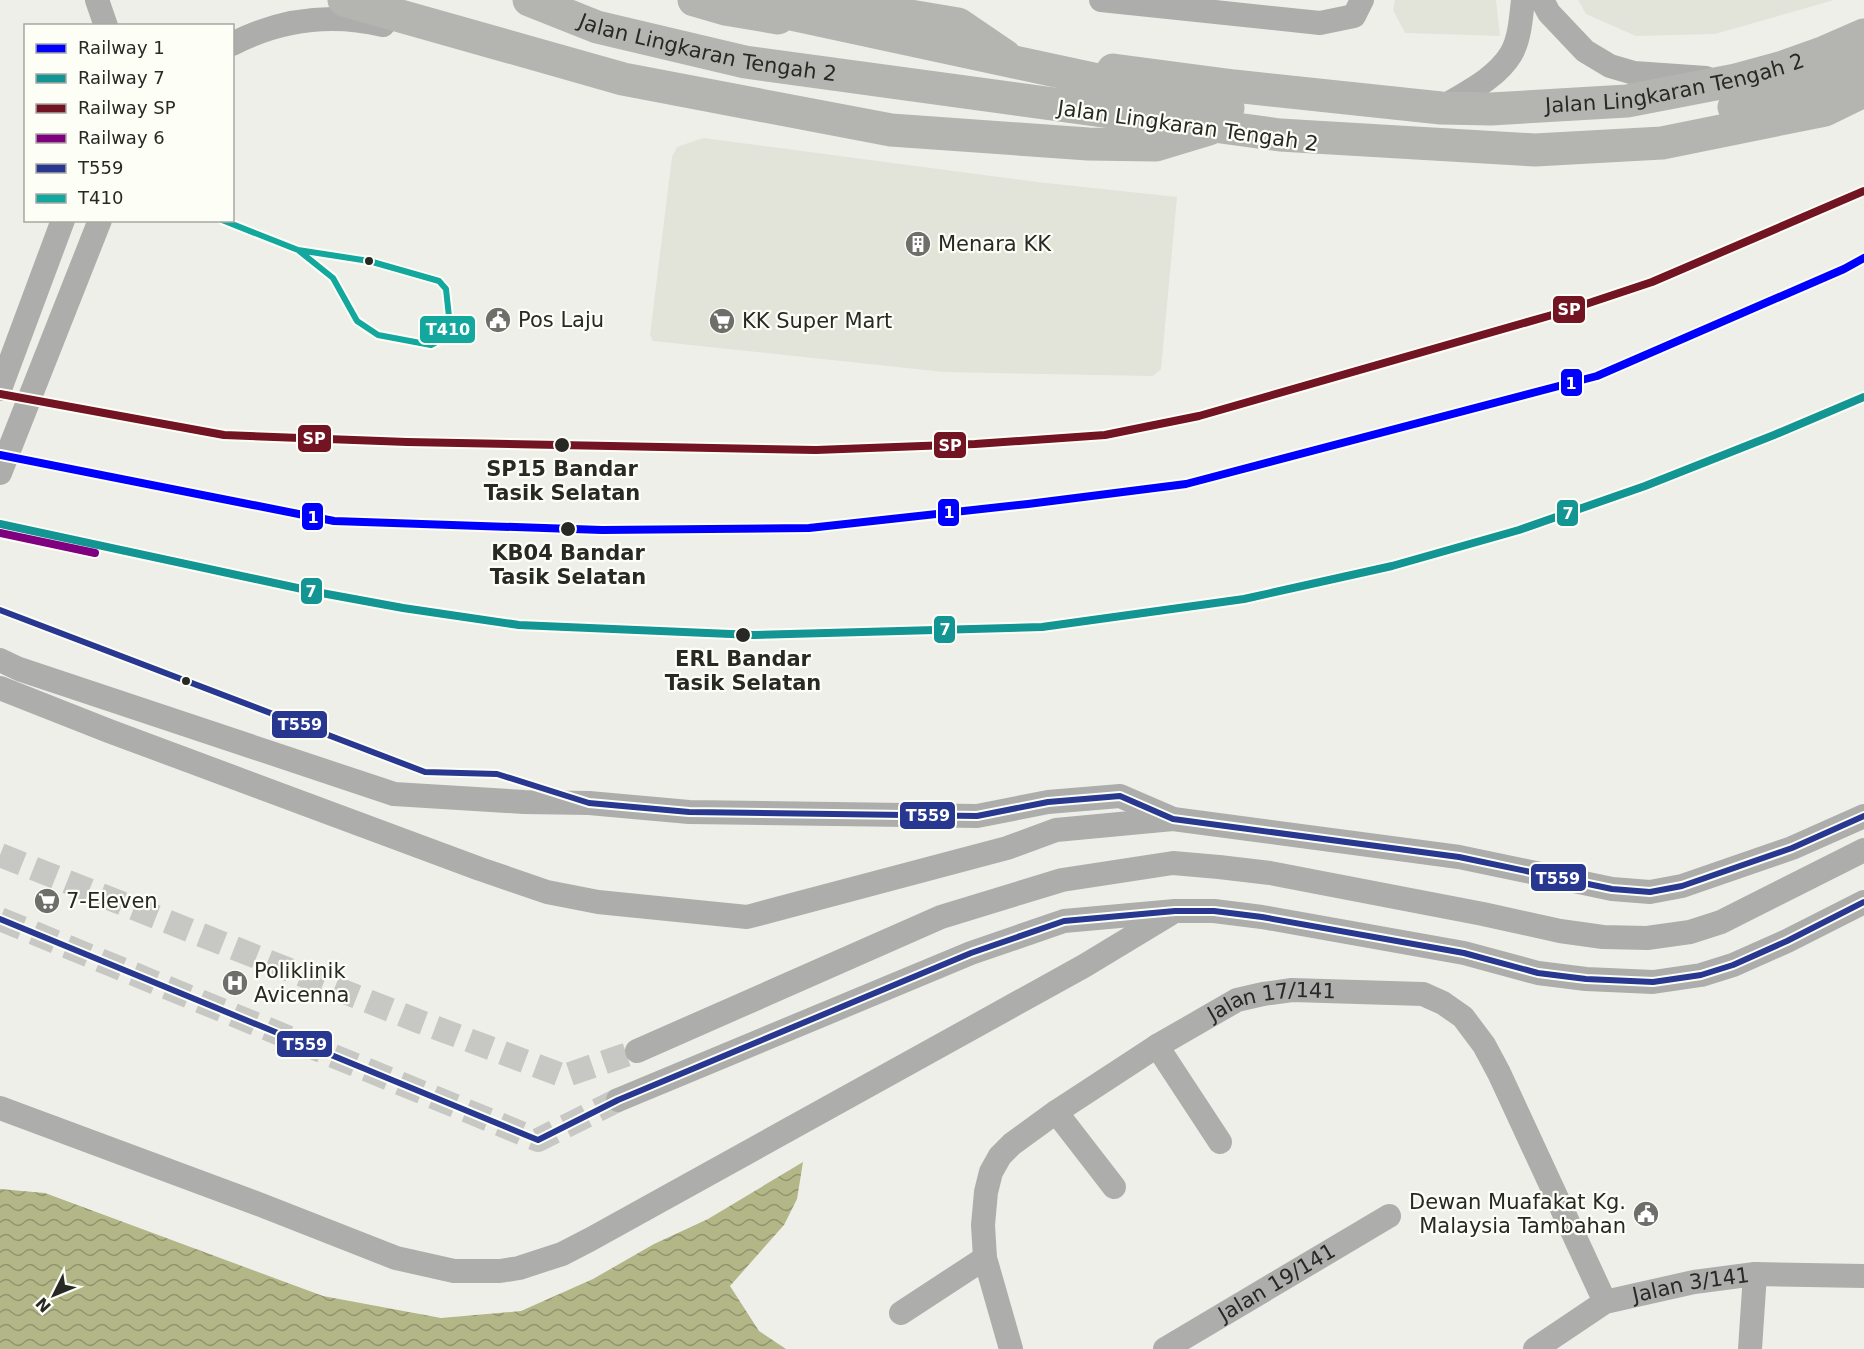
<svg xmlns="http://www.w3.org/2000/svg" width="1864" height="1349" viewBox="0 0 1864 1349" font-family="'DejaVu Sans',sans-serif">
<style>
.built{fill:#e2e3d9}
.water{fill:url(#water-waves)}
.lines{fill:none;stroke-linecap:round;stroke-linejoin:round}
.minor-tunnel{stroke:#c7c7c3;stroke-width:24;stroke-dasharray:24 12;stroke-linecap:butt}
.minor{stroke:#adadab;stroke-width:24}
.highway{stroke:#b4b4b1;stroke-width:33}
.highway-bridge{stroke:#b4b4b1;stroke-width:33}
.bus-1-casing{stroke:#fdfef6;stroke-width:10}
.bus-2-casing{stroke:#fdfef6;stroke-width:10}
.bus-1{stroke:#283890;stroke-width:6}
.bus-2{stroke:#12a89d;stroke-width:6}
.rail-1-casing{stroke:#fdfef6;stroke-width:12}
.rail-2-casing{stroke:#fdfef6;stroke-width:12}
.rail-3-casing{stroke:#fdfef6;stroke-width:12}
.rail-4-casing{stroke:#fdfef6;stroke-width:12}
.rail-1{stroke:#00f;stroke-width:8}
.rail-2{stroke:#139593;stroke-width:8}
.rail-3{stroke:#721422;stroke-width:8}
.rail-4{stroke:#800080;stroke-width:8}
.bus-dot{fill:#282825;stroke:#fdfef6;stroke-width:2}
.labels{text-anchor:middle;dominant-baseline:central;stroke-width:4.5;stroke-linejoin:round;paint-order:stroke}
.street-label{font-size:21px;fill:#282825;stroke:#fdfef6}
.poi-label{font-size:21px;fill:#282825;stroke:#fdfef6;text-anchor:start}
.stop-label{font-size:21px;font-weight:bold;fill:#282825;stroke:#fdfef6}
.line-badge{stroke:#fdfef6;stroke-width:2}
.badge-label{font-size:16px;text-anchor:middle;font-weight:bold;fill:#fff}
</style>
<defs>
<pattern id="water-waves" width="16" height="10" patternUnits="userSpaceOnUse" patternTransform="scale(1.5)"><rect width="16" height="10" fill="#b3b687"/><path d="M0 5q4-4 8 0t8 0" fill="none" stroke="#92946e"/></pattern>
</defs>
<rect width="100%" height="100%" fill="#efefea"/>
<path class="built" d="M 1395,0 L 1496,0 L 1500,36 L 1405,33 L 1393,10 Z
M 1578,0 L 1834,0 L 1715,34 L 1636,36 L 1586,14 Z
M 703,138 L 1037,182 L 1177,197 L 1161,369 L 1153,376 L 944,372 L 653,341 L 650,335 L 672,157 L 677,147 Z"/>
<path class="water" d="M 803,1162 L 797,1199 L 784,1225 L 730,1286 L 759,1331 L 786,1349 L 0,1349 L 0,1189 L 45,1193 L 323,1296 L 441,1318 L 521,1311 L 593,1279 L 654,1244 L 708,1219 Z"/>
<g class="lines">
<path class="minor-tunnel" d="M 0,855 L 418,1021 L 564,1076 L 637,1051
M 0,919 L 538,1140 L 618,1100"/>
<g class="minor">
<path d="M 97,0 L 106,26"/>
<path d="M 1101,0 L 1320,23 L 1354,16 L 1362,0"/>
<path d="M 1542,0 L 1549,13 L 1585,51 L 1610,66 L 1634,73 L 1706,78"/>
<path d="M 232,44 C 281,19 331,13 383,25"/>
<path d="M 1441,108 C 1465,93 1496,79 1511,54 C 1520,39 1521,17 1523,0"/>
<path d="M 0,389 L 63,220"/>
<path d="M 0,473 L 100,220"/>
<path d="M 0,660 L 19,669 L 394,794 L 524,802 L 589,803 L 689,812 L 977,816 L 1048,802 L 1120,796 L 1171,818"/>
<path d="M 0,688 L 109,731 L 480,869 L 547,892 L 598,902 L 747,917 L 1007,848 L 1056,830 L 1173,819 L 1459,857 L 1612,889 L 1650,892 L 1682,886 L 1792,848 L 1864,816"/>
<path d="M 1157,1046 L 1220,1142"/>
<path d="M 637,1051 L 941,917 L 1062,880 L 1173,863 L 1219,867 L 1270,873 L 1483,914 L 1560,931 L 1603,937 L 1647,938 L 1690,932 L 1721,922 L 1864,850"/>
<path d="M 618,1100 L 971,953 L 1064,921 L 1175,911 L 1214,911 L 1262,917 L 1464,953 L 1538,973 L 1586,979 L 1653,982 L 1701,975 L 1733,965 L 1787,941 L 1864,902"/>
<path d="M 0,1108 L 261,1205 L 396,1258 L 454,1271 L 500,1271 L 519,1268 L 562,1254 L 591,1239 L 1084,966 L 1170,914"/>
<path d="M 1056,1112 L 1114,1187"/>
<path d="M 901,1313 L 985,1258"/>
<path id="s1" d="M 1011,1349 L 985,1258 L 983,1225 L 986,1192 L 991,1172 L 1000,1156 L 1012,1144 L 1056,1112 L 1157,1046 L 1237,1000 L 1263,994 L 1292,990 L 1423,994 L 1443,1003 L 1463,1017 L 1484,1045 L 1499,1073 L 1605,1302"/>
<path id="s2" d="M 1165,1349 L 1389,1216"/>
<path id="s3" d="M 1535,1349 L 1605,1302 L 1694,1282 L 1755,1274 L 1864,1276"/>
<path d="M 1750,1349 L 1755,1274"/>
</g>
<g class="highway">
<path d="M 344,0 L 623,79 L 891,130 L 1088,144 L 1156,145 L 1209,129"/>
<path d="M 694,0 L 725,9 L 778,18"/>
<path d="M 814,0 L 958,24 L 1005,56"/>
<path id="s4" d="M 1113,70 L 1234,86 L 1441,108 L 1491,109 L 1627,101 L 1736,80 L 1780,68 L 1825,52 L 1864,35"/>
</g>
<g class="highway-bridge">
<path id="s5" d="M 529,0 L 597,27 L 745,62 L 1280,135 L 1535,150 L 1662,143 L 1825,110 L 1864,91"/>
<path d="M 747,0 L 773,10 L 1228,108"/>
<path d="M 1734,107 L 1812,88 L 1864,65"/>
</g>
<g class="bus-1-casing">
<path id="bus-1" d="M 0,610 L 425,772 L 497,774 L 589,803 L 689,812 L 977,816 L 1048,802 L 1120,796 L 1173,819 L 1459,857 L 1612,889 L 1650,892 L 1682,886 L 1792,848 L 1864,816
M 0,919 L 538,1140 L 618,1100 L 971,953 L 1064,921 L 1175,911 L 1214,911 L 1262,917 L 1464,953 L 1538,973 L 1586,979 L 1653,982 L 1701,975 L 1733,965 L 1787,941 L 1864,902"/>
</g>
<g class="bus-2-casing">
<path id="bus-2" d="M 222,220 L 298,250
M 298,250 L 369,261 L 439,281 L 446,289 L 450,326 L 442,339 L 431,345 L 378,335 L 357,321 L 333,278 Z"/>
</g>
<use href="#bus-1" class="bus-1"/>
<use href="#bus-2" class="bus-2"/>
<g class="rail-1-casing">
<path id="rail-1" d="M 0,455 L 334,521 L 602,530 L 809,528 L 1028,504 L 1186,484 L 1597,376 L 1844,269 L 1864,258"/>
</g>
<g class="rail-2-casing">
<path id="rail-2" d="M 0,524 L 316,592 L 403,608 L 519,625 L 754,635 L 1042,627 L 1244,599 L 1392,566 L 1519,530 L 1645,486 L 1774,435 L 1864,397"/>
</g>
<g class="rail-3-casing">
<path id="rail-3" d="M 0,394 L 224,435 L 407,442 L 816,450 L 975,444 L 1105,435 L 1199,416 L 1559,313 L 1652,282 L 1864,191"/>
</g>
<g class="rail-4-casing">
<path id="rail-4" d="M 0,533 L 95,553"/>
</g>
<use href="#rail-1" class="rail-1"/>
<use href="#rail-2" class="rail-2"/>
<use href="#rail-3" class="rail-3"/>
<use href="#rail-4" class="rail-4"/>
</g>
<defs>
<g id="building-disc" transform="scale(1.35)"><circle r="9.5" fill="#6e6e6a" stroke="#fdfef6"/><path d="M-4-6H4V6H1V3H-1V6H-4ZM-2.5-4.3h1.7v1.8h-1.7ZM.8-4.3h1.7v1.8H.8ZM-2.5-1h1.7V.8h-1.7ZM.8-1h1.7V.8H.8Z" fill="#fff"/></g>
<g id="civic-disc" transform="scale(1.35)"><circle r="9.5" fill="#6e6e6a" stroke="#fdfef6"/><path d="M-.6-6.5H3V-4.5H.6V-3L4-1V1h2V6H-6V1h2V-1L-.6-3ZM-1.2 2.5V6h2.4V2.5Z" fill="#fff"/></g>
<g id="supermarket-disc" transform="scale(1.35)"><circle r="9.5" fill="#6e6e6a" stroke="#fdfef6"/><path d="M-6-5.5h2.5l.6 2H6L4.5 2H-2.5L-4.4-4H-6ZM-1.5 3.2a1.3 1.3 0 1 0 .1 0ZM3 3.2a1.3 1.3 0 1 0 .1 0Z" fill="#fff"/></g>
<g id="hospital-disc" transform="scale(1.35)"><circle r="9.5" fill="#6e6e6a" stroke="#fdfef6"/><path d="M-5-5h3v3.5h4V-5h3V5h-3V1.5h-4V5h-3Z" fill="#fff"/></g>
</defs>
<g fill-rule="evenodd">
<use href="#building-disc" x="918" y="244"/>
<use href="#civic-disc" x="498" y="320"/>
<use href="#supermarket-disc" x="722" y="321"/>
<use href="#supermarket-disc" x="47" y="901"/>
<use href="#hospital-disc" x="235" y="983"/>
<use href="#civic-disc" x="1646" y="1214"/>
</g>
<g class="bus-dot">
<circle cx="369" cy="261" r="5"/>
<circle cx="562" cy="445" r="8"/>
<circle cx="568" cy="529" r="8"/>
<circle cx="743" cy="635" r="8"/>
<circle cx="186" cy="681" r="5"/>
</g>
<g class="labels">
<g class="street-label">
<text stroke="none"><textPath href="#s5" startOffset="186">Jalan Lingkaran Tengah 2</textPath></text>
<text stroke="none"><textPath href="#s4" startOffset="566">Jalan Lingkaran Tengah 2</textPath></text>
<text transform="translate(1188 126) rotate(8)">Jalan Lingkaran Tengah 2</text>
<text stroke="none"><textPath href="#s1" startOffset="518">Jalan 17/141</textPath></text>
<text stroke="none"><textPath href="#s2" startOffset="130">Jalan 19/141</textPath></text>
<text stroke="none"><textPath href="#s3" startOffset="172">Jalan 3/141</textPath></text>
</g>
<g class="poi-label">
<text x="938" y="244">Menara KK</text>
<text x="518" y="320">Pos Laju</text>
<text x="742" y="321">KK Super Mart</text>
<text x="66" y="901">7-Eleven</text>
<text x="254" y="971">Poliklinik<tspan x="254" dy="24">Avicenna</tspan></text>
<text x="1626" y="1202" text-anchor="end">Dewan Muafakat Kg.<tspan x="1626" dy="24">Malaysia Tambahan</tspan></text>
</g>
<g class="stop-label">
<text x="562" y="469">SP15 Bandar<tspan x="562" dy="24">Tasik Selatan</tspan></text>
<text x="568" y="553">KB04 Bandar<tspan x="568" dy="24">Tasik Selatan</tspan></text>
<text x="743" y="659">ERL Bandar<tspan x="743" dy="24">Tasik Selatan</tspan></text>
</g>
</g>
<g class="line-badge">
<rect x="1552" y="295" width="34" height="29" rx="6" fill="#721422"/>
<rect x="419" y="315" width="57" height="29" rx="6" fill="#12a89d"/>
<rect x="1560" y="368" width="23" height="29" rx="6" fill="#00f"/>
<rect x="297" y="424" width="35" height="29" rx="6" fill="#721422"/>
<rect x="933" y="431" width="34" height="28" rx="6" fill="#721422"/>
<rect x="937" y="498" width="23" height="29" rx="6" fill="#00f"/>
<rect x="1556" y="499" width="23" height="28" rx="6" fill="#139593"/>
<rect x="301" y="502" width="23" height="29" rx="6" fill="#00f"/>
<rect x="300" y="577" width="23" height="28" rx="6" fill="#139593"/>
<rect x="933" y="615" width="23" height="29" rx="6" fill="#139593"/>
<rect x="271" y="710" width="57" height="29" rx="6" fill="#283890"/>
<rect x="899" y="801" width="57" height="29" rx="6" fill="#283890"/>
<rect x="1530" y="863" width="57" height="29" rx="6" fill="#283890"/>
<rect x="276" y="1030" width="57" height="28" rx="6" fill="#283890"/>
</g>
<g class="badge-label">
<text x="1569" y="315">SP</text>
<text x="448" y="335">T410</text>
<text x="1571" y="389">1</text>
<text x="314" y="444">SP</text>
<text x="950" y="451">SP</text>
<text x="949" y="518">1</text>
<text x="1568" y="519">7</text>
<text x="313" y="523">1</text>
<text x="311" y="597">7</text>
<text x="945" y="635">7</text>
<text x="300" y="730">T559</text>
<text x="928" y="821">T559</text>
<text x="1558" y="884">T559</text>
<text x="305" y="1050">T559</text>
</g>
<rect x="24" y="24" width="210" height="198" fill="#fdfef6" stroke="#a8a8a2" stroke-width="1.5"/>
<rect x="36" y="44" width="30" height="9" fill="#0000ff" stroke="#a8a8a2" stroke-width="1.5"/>
<text x="78" y="54" font-size="18" fill="#282825">Railway 1</text>
<rect x="36" y="74" width="30" height="9" fill="#139593" stroke="#a8a8a2" stroke-width="1.5"/>
<text x="78" y="84" font-size="18" fill="#282825">Railway 7</text>
<rect x="36" y="104" width="30" height="9" fill="#721422" stroke="#a8a8a2" stroke-width="1.5"/>
<text x="78" y="114" font-size="18" fill="#282825">Railway SP</text>
<rect x="36" y="134" width="30" height="9" fill="#800080" stroke="#a8a8a2" stroke-width="1.5"/>
<text x="78" y="144" font-size="18" fill="#282825">Railway 6</text>
<rect x="36" y="164" width="30" height="9" fill="#283890" stroke="#a8a8a2" stroke-width="1.5"/>
<text x="78" y="174" font-size="18" fill="#282825">T559</text>
<rect x="36" y="194" width="30" height="9" fill="#12a89d" stroke="#a8a8a2" stroke-width="1.5"/>
<text x="78" y="204" font-size="18" fill="#282825">T410</text>
<g transform="translate(54 1295) rotate(227)" stroke="#fdfef6" stroke-width="4.5" paint-order="stroke">
<path d="M0-4.5L10 22L0 15L-10 22Z" fill="#282825"/>
<text y="-9" font-size="16" font-weight="bold" text-anchor="middle" fill="#282825">N</text>
</g>
</svg>
